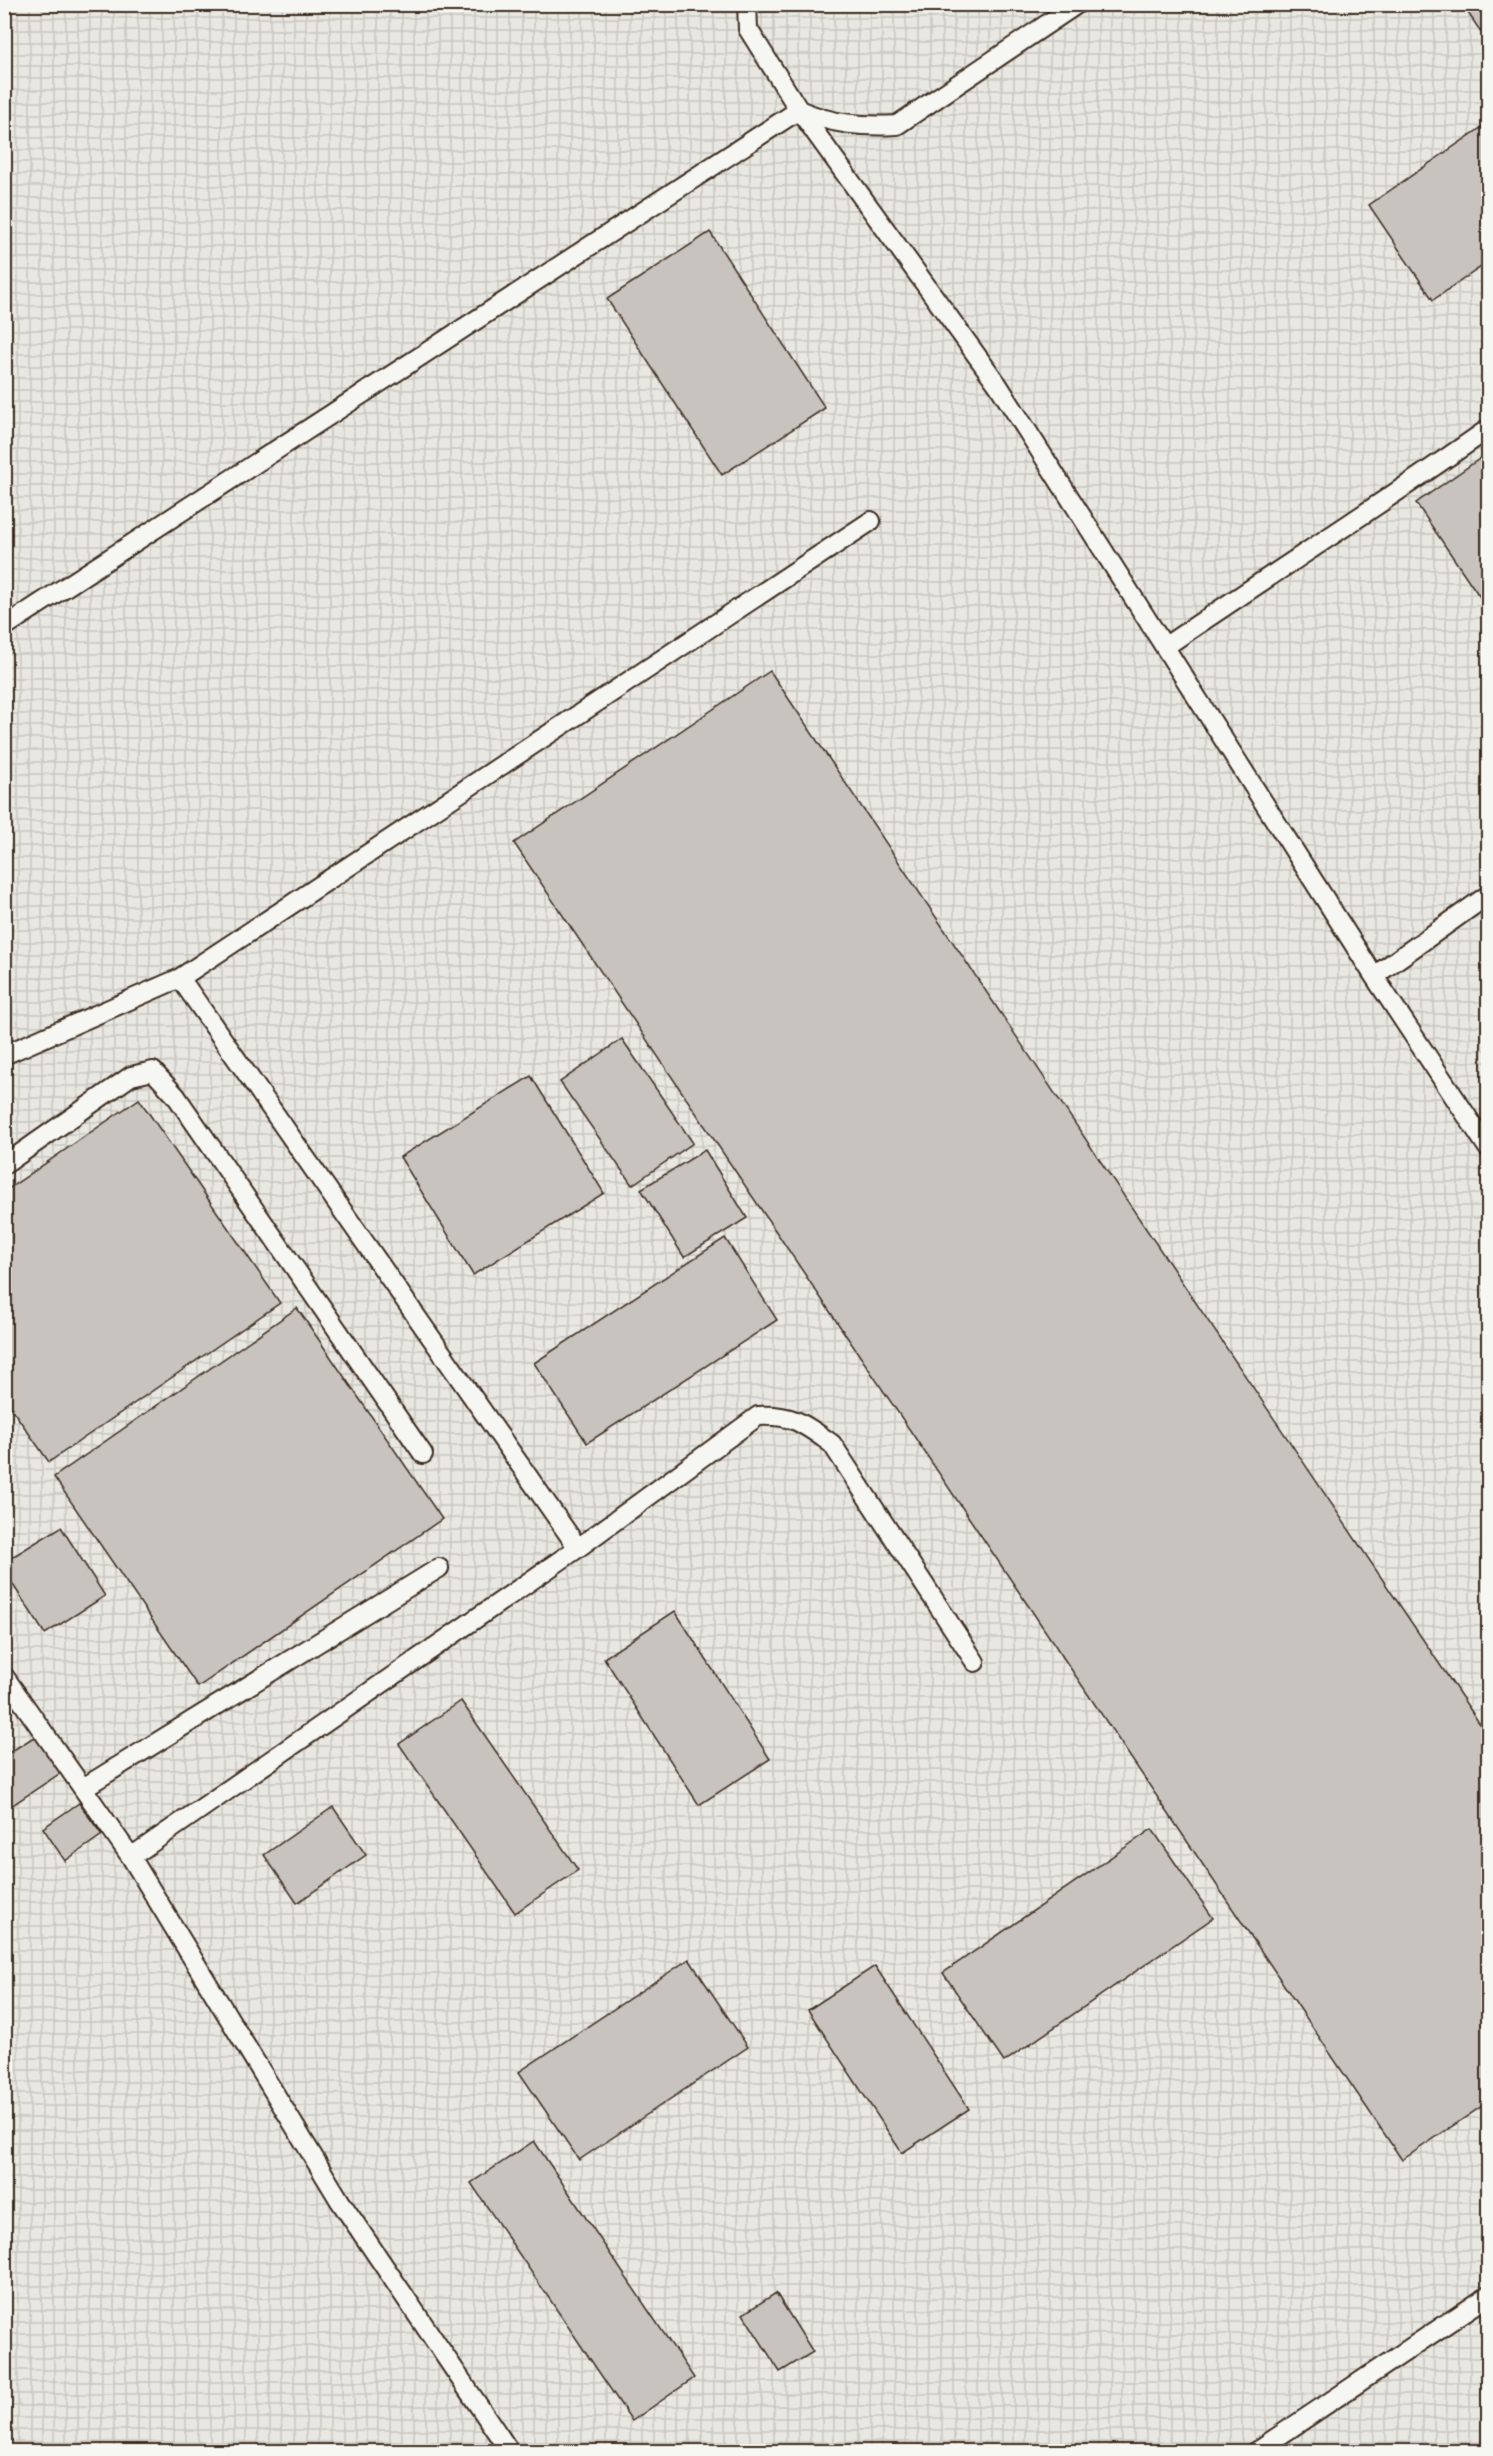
<svg xmlns="http://www.w3.org/2000/svg" width="1493" height="2456" viewBox="0 0 1493 2456" font-family="'Balsamiq Sans',sans-serif">
<style>
.industrial{fill:url(#industrial-grid)}
.building{fill:#c8c3be;stroke:#3b2a1e;stroke-width:1.5}
.lines{fill:none;stroke-linecap:round;stroke-linejoin:round}
.lane-casing{stroke:#3b2a1e;stroke-width:22}
.lane{stroke:#f6f6f2;stroke-width:18}
</style>
<defs>
<pattern id="industrial-grid" width="8" height="8" patternUnits="userSpaceOnUse" patternTransform="scale(1.5)"><rect width="8" height="8" fill="#e8e7e2"/><path d="M0 4h8M4 0v8" fill="none" stroke="#c8c6c1"/></pattern>
</defs>
<rect width="100%" height="100%" fill="#f6f6f2"/>
<filter id="ink" filterUnits="userSpaceOnUse"><feTurbulence type="fractalNoise" baseFrequency=".0167" numOctaves="2"/><feDisplacementMap in="SourceGraphic" scale="12" xChannelSelector="R" yChannelSelector="G"/><feConvolveMatrix kernelMatrix="1 2 1 2 8 2 1 2 1" color-interpolation-filters="sRGB"/></filter>
<g filter="url(#ink)">
<path class="industrial" d="M 5,5 L 1488,5 L 1488,2451 L 5,2452 Z"/>
<path class="building" d="M 1462,4 L 1488,4 L 1488,36 L 1485,38 Z
M 1488,123 L 1488,262 L 1433,300 L 1369,205 Z
M 710,232 L 825,408 L 722,475 L 607,299 Z
M 1488,453 L 1488,609 L 1416,503 Z
M 770,671 L 1488,1736 L 1488,2102 L 1402,2160 L 514,843 Z
M 622,1039 L 693,1143 L 632,1185 L 560,1082 Z
M 531,1076 L 604,1193 L 473,1275 L 400,1157 Z
M 139,1099 L 280,1303 L 49,1462 L 4,1398 L 4,1192 Z
M 705,1150 L 747,1218 L 684,1257 L 641,1189 Z
M 725,1238 L 777,1320 L 587,1443 L 534,1363 Z
M 297,1308 L 442,1519 L 198,1687 L 54,1477 Z
M 61,1527 L 105,1596 L 45,1634 L 4,1571 L 4,1562 Z
M 675,1611 L 770,1759 L 699,1805 L 604,1658 Z
M 461,1701 L 578,1870 L 515,1913 L 399,1744 Z
M 40,1733 L 65,1770 L 5,1810 L 4,1756 Z
M 79,1803 L 102,1835 L 65,1861 L 43,1828 Z
M 333,1807 L 366,1855 L 297,1903 L 264,1855 Z
M 1152,1829 L 1213,1918 L 1004,2062 L 943,1973 Z
M 689,1959 L 748,2047 L 579,2160 L 519,2072 Z
M 875,1966 L 969,2109 L 902,2153 L 808,2010 Z
M 534,2141 L 694,2378 L 632,2421 L 471,2183 Z
M 776,2293 L 813,2352 L 780,2372 L 743,2314 Z"/>
<g class="lines">
<g class="lane-casing">
<path id="lane" d="M 747,4 L 748,29 L 799,110 L 998,385 L 1374,976 L 1488,1148
M 799,110 C 831,124 862,127 897,125 L 1077,4
M 4,627 L 799,110
M 1166,646 C 1273,573 1382,504 1488,429
M 1374,976 L 1488,895
M 180,978 L 578,1548
M 4,1055 L 180,978 L 871,521
M 4,1165 L 131,1076 L 153,1071 L 176,1096 L 423,1454
M 4,1676 L 131,1857 L 340,2201 L 510,2452
M 83,1788 L 439,1568
M 131,1857 L 578,1548 L 758,1416 C 793,1414 804,1424 832,1444 L 975,1662
M 1255,2452 L 1488,2296"/>
</g>
<use href="#lane" class="lane"/>
</g>
</g>
<rect width="1493" height="2456" fill="none" stroke="#f6f6f2" stroke-width="24"/>
<rect x="12" y="12" width="1469" height="2432" fill="none" stroke="#3b2a1e" stroke-width="2" filter="url(#ink)"/>
</svg>
